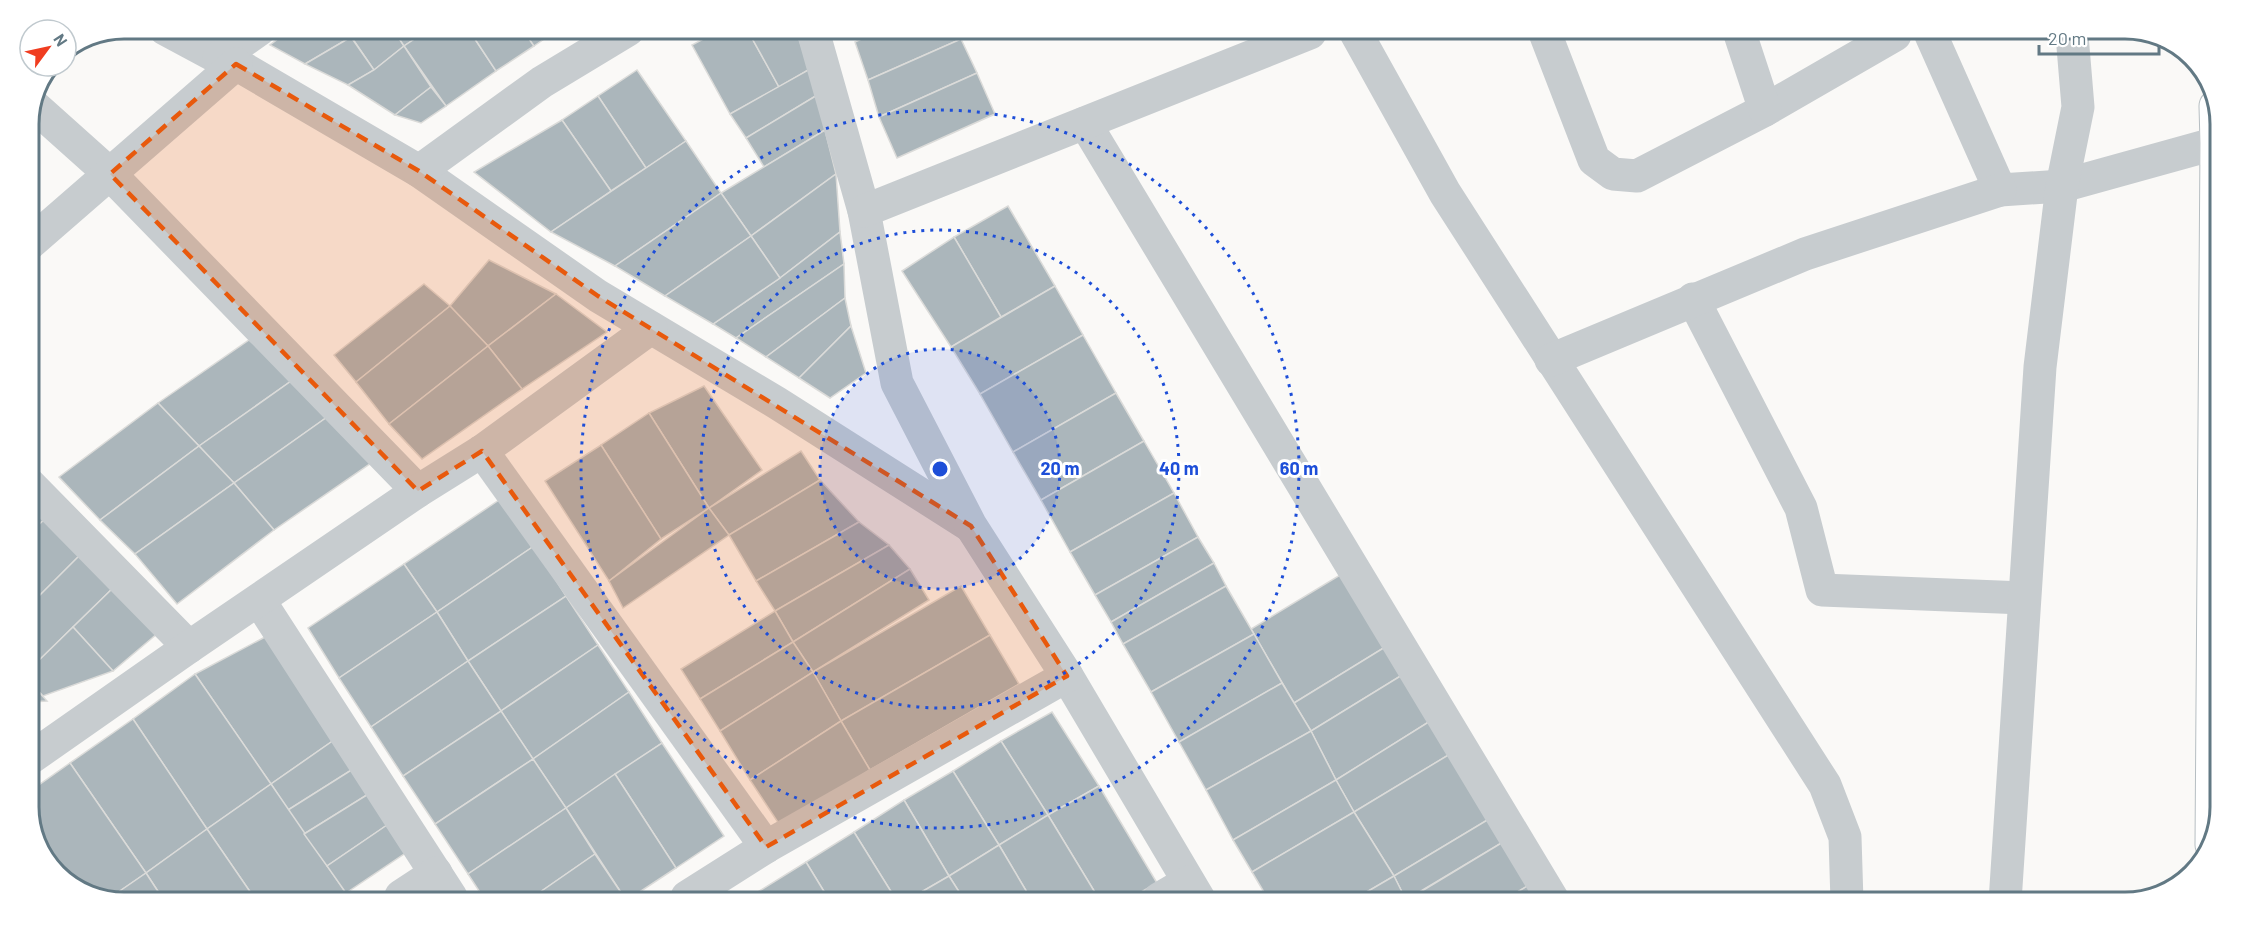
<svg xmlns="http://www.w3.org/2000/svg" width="2249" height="931" font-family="Barlow,sans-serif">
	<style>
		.building { fill: #abb6bb; stroke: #dbdbd9; stroke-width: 1.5 }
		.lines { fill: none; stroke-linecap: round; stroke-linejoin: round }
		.secondary-casing { stroke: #b6bec2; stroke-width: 35 }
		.street { stroke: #c7cccf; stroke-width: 33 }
		.secondary { stroke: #fff; stroke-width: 33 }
		.marked { fill: #e8590c; fill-opacity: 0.2; stroke: #e8590c; stroke-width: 4.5; stroke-dasharray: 12 8; stroke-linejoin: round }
		.ring { fill: none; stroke: #1d4ed8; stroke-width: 3; stroke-dasharray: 3 6 }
		.rim { fill: none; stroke: #627984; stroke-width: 3 }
		.centre { fill: #1d4ed8; stroke: #fff; stroke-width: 3 }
		.ring-label { font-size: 18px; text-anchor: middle; font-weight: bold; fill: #1d4ed8; stroke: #fff; stroke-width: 6; stroke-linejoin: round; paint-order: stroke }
	</style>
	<rect width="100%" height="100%" fill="#faf9f7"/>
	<g class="building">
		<path d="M 291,29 L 346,29 L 351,37 L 305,64 L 270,45 Z"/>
		<path d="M 346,29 L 393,29 L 404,46 L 374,70 Z"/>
		<path d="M 393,29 L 428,30 L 404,46 Z"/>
		<path d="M 428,30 L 469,30 L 496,71 L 446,106 L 404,46 Z"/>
		<path d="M 469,30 L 523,30 L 534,46 L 496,71 Z"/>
		<path d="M 523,30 L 557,30 L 534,46 Z"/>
		<path d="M 718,31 L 748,31 L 779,87 L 730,114 L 692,45 Z"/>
		<path d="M 748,31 L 796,31 L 810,69 L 779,87 Z"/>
		<path d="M 878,31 L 958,31 L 961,39 L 868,80 L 855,42 Z"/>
		<path d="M 351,37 L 374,70 L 348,85 L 305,64 Z"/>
		<path d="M 961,39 L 977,73 L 879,117 L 868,80 Z"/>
		<path d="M 404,46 L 431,87 L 395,115 L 348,85 L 374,70 Z"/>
		<path d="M 810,69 L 819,94 L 746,138 L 730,114 Z"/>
		<path d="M 637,70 L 686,141 L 646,168 L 598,96 Z"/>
		<path d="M 977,73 L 995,114 L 897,158 L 879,117 Z"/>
		<path d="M 431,87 L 446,106 L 421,123 L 395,115 Z"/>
		<path d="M 819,94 L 825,130 L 764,167 L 746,138 Z"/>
		<path d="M 598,96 L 646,168 L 611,191 L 562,120 Z"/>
		<path d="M 562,120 L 611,191 L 551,232 L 474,172 Z"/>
		<path d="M 825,130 L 836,174 L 751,236 L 721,193 Z"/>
		<path d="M 686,141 L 721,193 L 615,266 L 551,232 Z"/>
		<path d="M 836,174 L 840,232 L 780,278 L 751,236 Z"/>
		<path d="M 721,193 L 751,236 L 665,296 L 615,266 Z"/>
		<path d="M 1008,206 L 1055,286 L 1001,317 L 954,237 Z"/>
		<path d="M 840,232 L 844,264 L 736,338 L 713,324 L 780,278 Z"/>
		<path d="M 751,236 L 780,278 L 713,324 L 665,296 Z"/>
		<path d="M 954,237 L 1001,317 L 951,347 L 902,271 Z"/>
		<path d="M 489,260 L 556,294 L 488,346 L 450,306 Z"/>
		<path d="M 844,264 L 845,298 L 766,357 L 736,338 Z"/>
		<path d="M 424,284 L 450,306 L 356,382 L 334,355 Z"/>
		<path d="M 1055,286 L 1083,335 L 980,394 L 951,347 Z"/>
		<path d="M 556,294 L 607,332 L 522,389 L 488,346 Z"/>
		<path d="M 845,298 L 851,326 L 799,378 L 766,357 Z"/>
		<path d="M 450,306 L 488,346 L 389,424 L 356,382 Z"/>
		<path d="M 851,326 L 866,373 L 830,398 L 799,378 Z"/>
		<path d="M 1083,335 L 1116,393 L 1013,452 L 980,394 Z"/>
		<path d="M 249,340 L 294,379 L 199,446 L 158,403 Z"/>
		<path d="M 488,346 L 522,389 L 422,459 L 389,424 Z"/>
		<path d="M 294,379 L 330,415 L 234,483 L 199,446 Z"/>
		<path d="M 704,386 L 762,470 L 709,508 L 649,413 Z"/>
		<path d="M 1116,393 L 1144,441 L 1041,500 L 1013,452 Z"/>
		<path d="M 158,403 L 199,446 L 100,520 L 59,477 Z"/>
		<path d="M 649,413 L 709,508 L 661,539 L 601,445 Z"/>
		<path d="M 330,415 L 371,463 L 274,530 L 234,483 Z"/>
		<path d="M 1144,441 L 1174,493 L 1070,552 L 1041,500 Z"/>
		<path d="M 601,445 L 661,539 L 609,581 L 545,481 Z"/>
		<path d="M 199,446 L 234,483 L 135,554 L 100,520 Z"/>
		<path d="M 801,451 L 820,480 L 729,535 L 709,508 Z"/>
		<path d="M 820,480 L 859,522 L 756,581 L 729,535 Z"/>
		<path d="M 234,483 L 274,530 L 177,604 L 135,554 Z"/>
		<path d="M 1174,493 L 1198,537 L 1095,595 L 1070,552 Z"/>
		<path d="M 29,495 L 48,516 L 29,534 Z"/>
		<path d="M 502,498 L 534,546 L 437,612 L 404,564 Z"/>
		<path d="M 709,508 L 729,535 L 623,608 L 609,581 Z"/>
		<path d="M 48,516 L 81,554 L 29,606 L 29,534 Z"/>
		<path d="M 859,522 L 889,545 L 775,611 L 756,581 Z"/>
		<path d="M 1198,537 L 1214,563 L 1111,622 L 1095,595 Z"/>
		<path d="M 889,545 L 910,569 L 793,642 L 775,611 Z"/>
		<path d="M 534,546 L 566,596 L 468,661 L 437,612 Z"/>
		<path d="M 81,554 L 113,588 L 29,670 L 29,606 Z"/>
		<path d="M 1214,563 L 1226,586 L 1123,644 L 1111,622 Z"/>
		<path d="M 404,564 L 437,612 L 339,678 L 308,628 Z"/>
		<path d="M 910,569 L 929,600 L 813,672 L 793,642 Z"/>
		<path d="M 1350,569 L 1390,644 L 1294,703 L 1251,629 Z"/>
		<path d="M 961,586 L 990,635 L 841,721 L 813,672 Z"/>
		<path d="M 1226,586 L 1254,634 L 1151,692 L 1123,644 Z"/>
		<path d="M 113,588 L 158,633 L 113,671 L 73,627 Z"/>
		<path d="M 566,596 L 598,645 L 501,711 L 468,661 Z"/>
		<path d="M 775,611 L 793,642 L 700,699 L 681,669 Z"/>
		<path d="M 437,612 L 468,661 L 371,727 L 339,678 Z"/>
		<path d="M 73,627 L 113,671 L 43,696 L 29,681 L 29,670 Z"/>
		<path d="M 1254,634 L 1282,683 L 1179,742 L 1151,692 Z"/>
		<path d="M 990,635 L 1019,684 L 870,770 L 841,721 Z"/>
		<path d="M 265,637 L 334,740 L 271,784 L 195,674 Z"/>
		<path d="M 793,642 L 813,672 L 720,731 L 700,699 Z"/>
		<path d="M 1390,644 L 1407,672 L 1311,731 L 1294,703 Z"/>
		<path d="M 598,645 L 629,692 L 533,759 L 501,711 Z"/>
		<path d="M 468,661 L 501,711 L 403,776 L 371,727 Z"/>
		<path d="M 813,672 L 841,721 L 750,780 L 720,731 Z"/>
		<path d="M 1407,672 L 1435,718 L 1336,780 L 1311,731 Z"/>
		<path d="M 195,674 L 271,784 L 207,829 L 133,719 Z"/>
		<path d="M 29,681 L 47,701 L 29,702 Z"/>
		<path d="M 1282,683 L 1311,731 L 1206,790 L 1179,742 Z"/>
		<path d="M 629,692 L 662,743 L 566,808 L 533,759 Z"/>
		<path d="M 501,711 L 533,759 L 435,824 L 403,776 Z"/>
		<path d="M 1052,712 L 1099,786 L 1048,815 L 1001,741 Z"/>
		<path d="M 1435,718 L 1455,751 L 1354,812 L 1336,780 Z"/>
		<path d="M 133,719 L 207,829 L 146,873 L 70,763 Z"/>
		<path d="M 841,721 L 870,770 L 781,827 L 750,780 Z"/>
		<path d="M 1311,731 L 1336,780 L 1233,840 L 1206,790 Z"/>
		<path d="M 334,740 L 353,769 L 288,810 L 271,784 Z"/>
		<path d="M 1001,741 L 1048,815 L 999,845 L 953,771 Z"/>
		<path d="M 662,743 L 724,836 L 676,868 L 615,774 Z"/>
		<path d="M 1455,751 L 1494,816 L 1394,876 L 1354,812 Z"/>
		<path d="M 533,759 L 566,808 L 468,874 L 435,824 Z"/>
		<path d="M 70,763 L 146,873 L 114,895 L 88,895 L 49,865 L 29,813 L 29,792 Z"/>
		<path d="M 353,769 L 370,793 L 304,834 L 288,810 Z"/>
		<path d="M 953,771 L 999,845 L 949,876 L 904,800 Z"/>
		<path d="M 615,774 L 676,868 L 632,897 L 624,897 L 566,808 Z"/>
		<path d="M 1336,780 L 1354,812 L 1252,872 L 1233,840 Z"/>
		<path d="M 271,784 L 346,893 L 342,896 L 253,896 L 207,829 Z"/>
		<path d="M 1099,786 L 1157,883 L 1129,899 L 1099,899 L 1048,815 Z"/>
		<path d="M 370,793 L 390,823 L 327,866 L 304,834 Z"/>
		<path d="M 904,800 L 949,876 L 911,898 L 895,898 L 854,832 Z"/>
		<path d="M 566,808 L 595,854 L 533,897 L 483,897 L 468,874 Z"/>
		<path d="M 1354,812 L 1394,876 L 1353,900 L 1268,899 L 1252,872 Z"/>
		<path d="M 1048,815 L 1099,899 L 1031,899 L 999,845 Z"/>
		<path d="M 1494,816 L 1508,839 L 1406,900 L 1394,876 Z"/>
		<path d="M 390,823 L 407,852 L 346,893 L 327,866 Z"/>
		<path d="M 207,829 L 253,896 L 161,896 L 146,873 Z"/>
		<path d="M 854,832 L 895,898 L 828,898 L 806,862 Z"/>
		<path d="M 1508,839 L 1534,882 L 1504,900 L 1407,900 Z"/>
		<path d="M 999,845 L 1031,899 L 963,898 L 949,876 Z"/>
		<path d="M 595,854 L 624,897 L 533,897 Z"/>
		<path d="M 806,862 L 828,898 L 759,898 L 756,893 Z"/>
		<path d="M 146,873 L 161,896 L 114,895 Z"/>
		<path d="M 949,876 L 963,898 L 911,898 Z"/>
		<path d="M 1394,876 L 1406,900 L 1353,900 Z"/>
		<path d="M 1534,882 L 1544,900 L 1504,900 Z"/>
	</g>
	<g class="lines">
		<g class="secondary-casing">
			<path id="secondary" d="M 2212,845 L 2217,143 L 2216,106"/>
		</g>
		<g class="street">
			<path d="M 165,29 L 219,58 L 236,64 L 419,171 L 598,296 L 777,403 L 969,525"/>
			<path d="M 813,31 L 864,211 L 897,383 L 971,526 L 1067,676 L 1199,899"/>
			<path d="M 1356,33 L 1445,193 L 1825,785 L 1845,837 L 1847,902"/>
			<path d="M 1545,33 L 1594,160 L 1613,174 L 1637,176 L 1765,110 L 1895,35"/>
			<path d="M 1740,34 L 1765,110"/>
			<path d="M 1931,35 L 2000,190 L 2062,186 L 2217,143"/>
			<path d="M 219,58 L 260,29"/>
			<path d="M 34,106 L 110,174 L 418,491"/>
			<path d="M 1085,123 L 1553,900"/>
			<path d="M 419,171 L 542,82 L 628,30"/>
			<path d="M 864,211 L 1310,33"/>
			<path d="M 29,244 L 236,64"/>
			<path d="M 1693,299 L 1801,508 L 1822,590 L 2024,598"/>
			<path d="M 1551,360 L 1805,254 L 2000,190"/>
			<path d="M 482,451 L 766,847"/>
			<path d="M 29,484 L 189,647"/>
			<path d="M 259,600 L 451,897"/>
			<path d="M 29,759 L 189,647 L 418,491 L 482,451 L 651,328"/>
			<path d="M 401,896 L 436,873"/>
			<path d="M 687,897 L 766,847 L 1067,676"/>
			<path d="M 1159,899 L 1188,882"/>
			<path d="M 2005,902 L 2040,367 L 2062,186 L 2078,107 L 2072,35"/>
		</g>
		<use href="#secondary" class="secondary"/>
	</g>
	<path class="marked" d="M 236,64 L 419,171 L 598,296 L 971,526 L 1067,676 L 766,847 L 482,451 L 418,491 L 110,174 Z"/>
	<circle cx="940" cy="469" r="120" fill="#1d4ed8" fill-opacity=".12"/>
	<g class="ring">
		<circle cx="940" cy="469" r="120"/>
		<circle cx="940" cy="469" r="239"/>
		<circle cx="940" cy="469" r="359"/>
	</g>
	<path d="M0 0H2249V931H0ZM124 39H2125A85 85 0 0 1 2210 124V807A85 85 0 0 1 2125 892H124A85 85 0 0 1 39 807V124A85 85 0 0 1 124 39Z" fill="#fff" fill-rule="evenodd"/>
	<path class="rim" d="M124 39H2125A85 85 0 0 1 2210 124V807A85 85 0 0 1 2125 892H124A85 85 0 0 1 39 807V124A85 85 0 0 1 124 39Z"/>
	<circle cx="940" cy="469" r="9" class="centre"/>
	<g class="ring-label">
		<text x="1060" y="475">20 m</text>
		<text x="1179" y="475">40 m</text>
		<text x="1299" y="475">60 m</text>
	</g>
	<g transform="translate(48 48) rotate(57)"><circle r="28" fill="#ffffff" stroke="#c0c9ce" stroke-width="1.5"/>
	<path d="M0-4.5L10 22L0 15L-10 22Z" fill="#f03d20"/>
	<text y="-9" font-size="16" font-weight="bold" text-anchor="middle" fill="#627984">N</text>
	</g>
	<path d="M2039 45v9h120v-9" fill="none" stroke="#627984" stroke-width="3"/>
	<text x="2048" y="45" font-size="18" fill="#627984" stroke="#ffffff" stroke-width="4.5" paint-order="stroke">20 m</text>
</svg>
